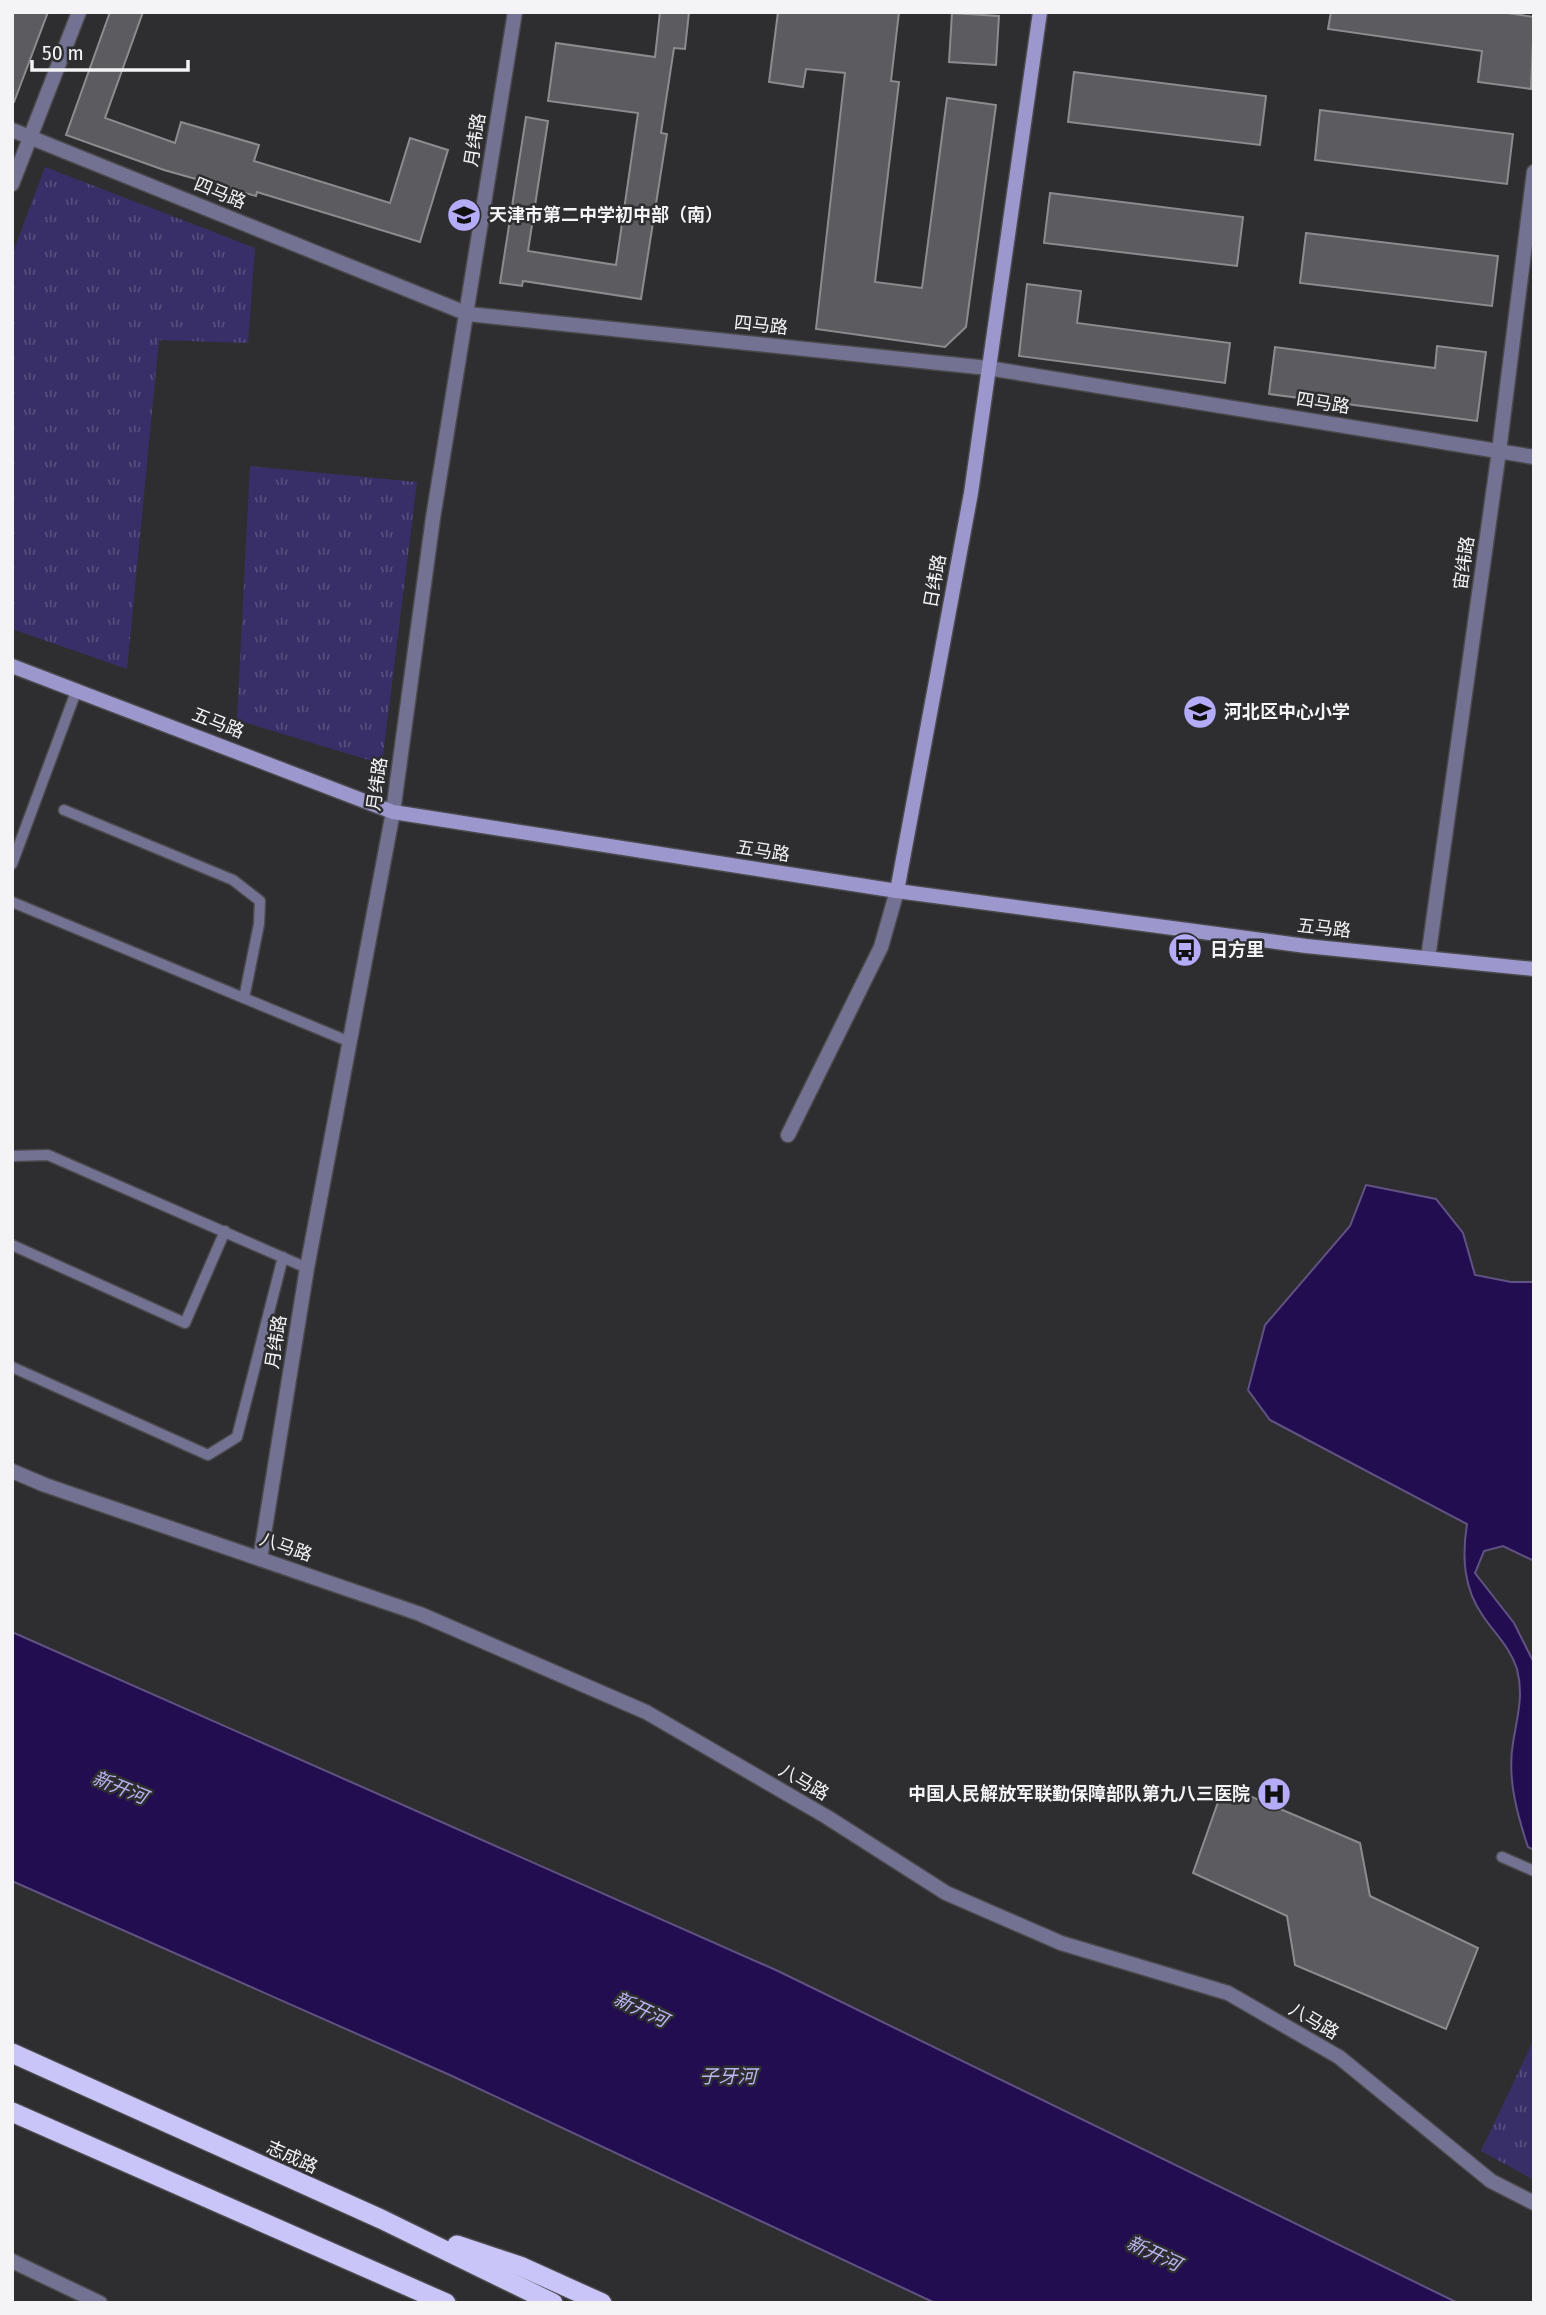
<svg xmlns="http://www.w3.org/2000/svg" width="1546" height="2315" font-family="'Fira Sans Condensed','Noto Sans SC',sans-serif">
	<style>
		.grass { fill: url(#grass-tufts) }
		.water { fill: #210d50; stroke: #605282; stroke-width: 2 }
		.building { fill: #5c5b5f; stroke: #8c8c90; stroke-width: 2 }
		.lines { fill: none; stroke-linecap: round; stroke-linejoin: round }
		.service-casing { stroke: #4a4a4d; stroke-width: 13 }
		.minor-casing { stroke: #4a4a4d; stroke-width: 17 }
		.tertiary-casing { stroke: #4a4a4d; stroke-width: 17 }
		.secondary-casing { stroke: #4a4a4d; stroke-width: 17 }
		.trunk-casing { stroke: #4a4a4d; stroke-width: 22 }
		.service { stroke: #747293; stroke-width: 10 }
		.minor { stroke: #747293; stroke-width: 14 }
		.tertiary { stroke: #747293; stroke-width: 14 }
		.secondary { stroke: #9c97cc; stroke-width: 14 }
		.trunk { stroke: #cac5f8; stroke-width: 19 }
		.labels { text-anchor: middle; stroke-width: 5; stroke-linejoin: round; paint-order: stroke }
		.street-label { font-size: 18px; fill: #f4f4f6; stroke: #2e2e31 }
		.poi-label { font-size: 18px; font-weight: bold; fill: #f4f4f6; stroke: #2e2e31; text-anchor: start }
		.water-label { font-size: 19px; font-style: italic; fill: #bbb6f3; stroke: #2e2e31 }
	</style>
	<defs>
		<pattern id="grass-tufts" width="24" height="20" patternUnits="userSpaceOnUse" patternTransform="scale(1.75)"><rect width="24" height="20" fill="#392f68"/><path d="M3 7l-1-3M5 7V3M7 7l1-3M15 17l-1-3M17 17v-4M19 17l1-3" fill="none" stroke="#564e7e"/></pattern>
	</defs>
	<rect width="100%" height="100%" fill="#2e2e31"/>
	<g class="grass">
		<path d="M 45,167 L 255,248 L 248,343 L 159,340 L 127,669 L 12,629 L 12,255 Z"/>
		<path d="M 250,466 L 417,482 L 382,764 L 237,720 Z"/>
		<path d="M 1534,2039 L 1534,2180 L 1481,2151 Z"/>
	</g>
	<g class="water">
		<path d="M 1366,1185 L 1436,1199 L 1463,1233 L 1475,1275 L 1511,1282 L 1534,1282 L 1534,1561 L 1503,1546 L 1484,1551 L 1475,1573 L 1514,1623 L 1534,1663 L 1534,1850 L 1528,1847 C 1517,1814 1507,1778 1513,1743 C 1517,1717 1524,1696 1517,1669 C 1510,1647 1495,1634 1483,1616 C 1463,1588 1462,1556 1467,1524 L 1270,1420 L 1248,1390 L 1265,1325 L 1350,1226 Z"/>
		<path d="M 12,1632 L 778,1971 L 1458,2303 L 935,2303 L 452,2076 L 12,1881 Z"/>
	</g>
	<g class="building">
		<path d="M 12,12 L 48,12 L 14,102 L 12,102 Z"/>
		<path d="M 110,12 L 143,12 L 105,118 L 175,143 L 181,122 L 259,145 L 254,161 L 390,203 L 410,138 L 448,150 L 420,242 L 257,192 L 256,196 L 164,170 L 66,135 Z"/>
		<path d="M 660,12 L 689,12 L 685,49 L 674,48 L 661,133 L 667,134 L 641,299 L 523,281 L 522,286 L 500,283 L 526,117 L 548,121 L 528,251 L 616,265 L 638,113 L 548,101 L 556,43 L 655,57 Z"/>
		<path d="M 778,12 L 899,12 L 891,81 L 899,82 L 875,282 L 922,288 L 947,98 L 996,105 L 966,327 L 945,347 L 816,329 L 845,73 L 806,69 L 803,87 L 769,82 Z"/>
		<path d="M 1331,12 L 1501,12 L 1534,17 L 1531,89 L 1478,82 L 1482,51 L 1328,29 Z"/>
		<path d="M 952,13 L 999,16 L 996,65 L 949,62 Z"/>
		<path d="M 1074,72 L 1266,96 L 1260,145 L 1068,122 Z"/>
		<path d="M 1320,110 L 1513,134 L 1507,184 L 1315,160 Z"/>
		<path d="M 1050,193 L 1243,217 L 1237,266 L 1044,243 Z"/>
		<path d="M 1306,233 L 1498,256 L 1492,306 L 1300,283 Z"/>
		<path d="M 1027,284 L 1081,291 L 1077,323 L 1230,343 L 1225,383 L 1019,356 Z"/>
		<path d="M 1437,346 L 1486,352 L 1477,421 L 1269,394 L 1275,347 L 1435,368 Z"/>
		<path d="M 1224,1785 L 1360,1843 L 1370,1896 L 1478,1948 L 1446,2029 L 1295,1965 L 1287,1916 L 1193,1873 Z"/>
	</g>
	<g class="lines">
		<g class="service-casing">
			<g id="service">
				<path d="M 64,810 L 233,880 L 260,901 L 259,924 L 244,998"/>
				<path d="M 12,864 L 77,689"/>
				<path d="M 12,902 L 350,1042"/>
				<path d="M 12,1156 L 48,1155 L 307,1268"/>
				<path d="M 12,1245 L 185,1323 L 225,1231"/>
				<path d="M 12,1367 L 208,1455 L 237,1437 L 283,1257"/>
				<path d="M 1502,1857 L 1534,1871"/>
			</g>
		</g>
		<g class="minor-casing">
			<g id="minor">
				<path d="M 12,184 L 79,12"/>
				<path d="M 788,1135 L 881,947 L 897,891"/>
			</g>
		</g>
		<g class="tertiary-casing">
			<g id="tertiary">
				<path d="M 12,130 L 468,314 L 988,368 L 1534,457"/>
				<path d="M 1428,958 L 1499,451 L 1534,172"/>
				<path d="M 12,1471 L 45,1485 L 420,1614 L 646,1712 L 827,1817 L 946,1893 L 1061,1943 L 1228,1993 L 1339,2057 L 1491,2181 L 1534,2203"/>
				<path d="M 260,1559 L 307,1268 L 393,812 L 433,518 L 515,12"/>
				<path d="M 12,2261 L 100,2303"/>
			</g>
		</g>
		<g class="secondary-casing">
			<g id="secondary">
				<path d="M 12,666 L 393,812 L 897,891 L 1306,946 L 1534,969"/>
				<path d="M 897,891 L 971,493 L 1040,12"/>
			</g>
		</g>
		<g class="trunk-casing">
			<g id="trunk">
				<path d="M 12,2053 L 381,2219 L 553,2303"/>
				<path d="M 12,2112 L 446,2303"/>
				<path d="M 457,2245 L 520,2266 L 602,2303"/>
			</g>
		</g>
		<use href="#service" class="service"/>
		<use href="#minor" class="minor"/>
		<use href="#tertiary" class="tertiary"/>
		<use href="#secondary" class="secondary"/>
		<use href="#trunk" class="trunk"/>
	</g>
	<defs>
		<g id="school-disc" transform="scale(1.75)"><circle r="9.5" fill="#b4acf9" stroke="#2e2e31"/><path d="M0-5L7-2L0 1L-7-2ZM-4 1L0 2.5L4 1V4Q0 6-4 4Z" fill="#111"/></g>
		<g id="bus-disc" transform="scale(1.75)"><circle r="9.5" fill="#b4acf9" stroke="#2e2e31"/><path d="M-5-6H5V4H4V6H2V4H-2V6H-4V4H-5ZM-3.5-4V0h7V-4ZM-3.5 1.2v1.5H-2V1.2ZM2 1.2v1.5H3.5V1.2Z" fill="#111"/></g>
		<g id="hospital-disc" transform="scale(1.75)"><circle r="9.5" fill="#b4acf9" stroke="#2e2e31"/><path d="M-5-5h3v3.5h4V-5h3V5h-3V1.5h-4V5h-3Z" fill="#111"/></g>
	</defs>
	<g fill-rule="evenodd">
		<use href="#school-disc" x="464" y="215"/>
		<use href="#school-disc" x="1200" y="712"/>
		<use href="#bus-disc" x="1185" y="950"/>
		<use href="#hospital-disc" x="1274" y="1794"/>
	</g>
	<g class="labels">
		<g class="street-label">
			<text transform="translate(475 140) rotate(-81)" y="6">月纬路</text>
			<text transform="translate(220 193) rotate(22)" y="6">四马路</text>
			<text transform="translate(761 325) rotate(6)" y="6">四马路</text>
			<text transform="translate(1323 403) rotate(9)" y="6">四马路</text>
			<text transform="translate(1464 563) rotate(-82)" y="6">宙纬路</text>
			<text transform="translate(935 581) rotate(-80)" y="6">日纬路</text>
			<text transform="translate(218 723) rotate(21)" y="6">五马路</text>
			<text transform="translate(377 784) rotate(-82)" y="6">月纬路</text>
			<text transform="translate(763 851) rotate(9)" y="6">五马路</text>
			<text transform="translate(1324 928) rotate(6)" y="6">五马路</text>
			<text transform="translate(276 1342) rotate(-81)" y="6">月纬路</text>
			<text transform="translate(286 1547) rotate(19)" y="6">八马路</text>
			<text transform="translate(804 1782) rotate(30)" y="6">八马路</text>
			<text transform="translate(1314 2021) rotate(30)" y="6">八马路</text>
			<text transform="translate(292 2157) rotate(24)" y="6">志成路</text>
		</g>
		<g class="poi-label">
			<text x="489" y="221">天津市第二中学初中部（南）</text>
			<text x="1224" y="718">河北区中心小学</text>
			<text x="1210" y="956">日方里</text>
			<text x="1250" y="1800" text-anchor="end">中国人民解放军联勤保障部队第九八三医院</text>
		</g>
		<g class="water-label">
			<text transform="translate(120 1787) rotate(22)" y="7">新开河</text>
			<text transform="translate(641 2009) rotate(25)" y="7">新开河</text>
			<text x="728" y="2083">子牙河</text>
			<text transform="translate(1154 2253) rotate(25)" y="7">新开河</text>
		</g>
	</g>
	<rect width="1546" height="2315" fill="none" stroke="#f4f4f6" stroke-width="28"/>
	<path d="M32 60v10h156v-10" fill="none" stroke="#f4f4f6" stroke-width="3.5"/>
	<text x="42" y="60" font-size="21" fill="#f4f4f6" stroke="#2e2e31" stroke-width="5" paint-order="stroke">50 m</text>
</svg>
